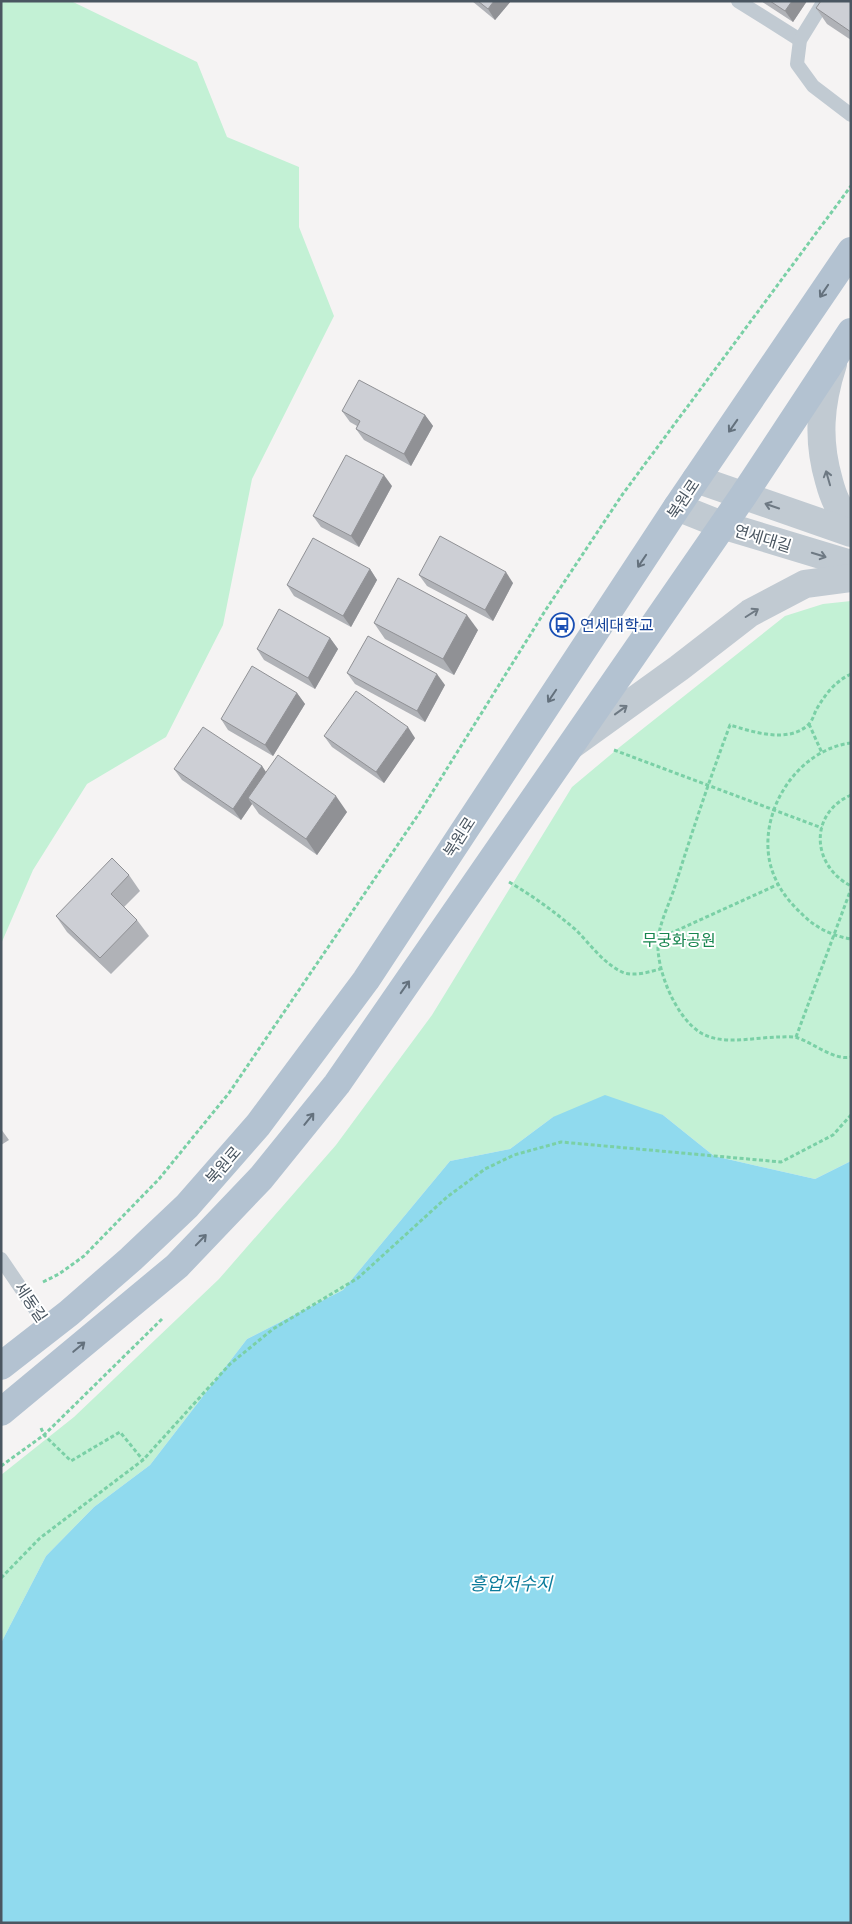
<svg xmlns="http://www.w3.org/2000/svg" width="852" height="1924" font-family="Karla,'Noto Sans KR',sans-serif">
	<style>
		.green { fill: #c3f1d5 }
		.water { fill: #90daee }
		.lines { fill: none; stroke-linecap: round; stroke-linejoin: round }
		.path { stroke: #7ad0a6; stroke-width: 3; stroke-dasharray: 4 2.5; stroke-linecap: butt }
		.service { stroke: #c1cad2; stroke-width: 14 }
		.minor { stroke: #c1cad2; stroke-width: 28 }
		.primary { stroke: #b3c2d1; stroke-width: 28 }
		.path-bridge { stroke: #7ad0a6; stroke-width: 3; stroke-dasharray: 4 2.5; stroke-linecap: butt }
		.wall { fill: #b0b2b7 }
		.shaded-wall { fill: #909195 }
		.building { fill: #cdcfd5; stroke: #909195 }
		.oneway { stroke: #64717d }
		.oneway2 { stroke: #6e7983 }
		.labels { text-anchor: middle; stroke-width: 4; stroke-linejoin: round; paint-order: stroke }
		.street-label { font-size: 16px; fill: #4a5661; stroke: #fff }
		.transit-label { font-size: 16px; fill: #164399; stroke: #fff; text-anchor: start }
		.park-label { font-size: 16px; fill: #17864f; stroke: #fff }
		.water-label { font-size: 18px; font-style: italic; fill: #0c7c9b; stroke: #fff }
	</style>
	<rect width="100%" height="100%" fill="#f5f3f3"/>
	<g class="green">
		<path d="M 1,1 L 71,1 L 197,62 L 227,137 L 299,167 L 299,227 L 334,316 L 252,479 L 223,625 L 166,737 L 87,784 L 33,870 L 1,944 Z"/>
		<path d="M 851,601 L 851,1161 L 815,1179 L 714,1156 L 663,1115 L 553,1117 L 510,1149 L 450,1161 L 343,1290 L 247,1339 L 150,1465 L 94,1507 L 46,1556 L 1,1643 L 1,1475 L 74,1417 L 219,1279 L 336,1145 L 432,1015 L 572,787 L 621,746 L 785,616 L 823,604 Z"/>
	</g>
	<path class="water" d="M 605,1095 L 663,1115 L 714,1156 L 815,1179 L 851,1161 L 851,1923 L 1,1923 L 1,1643 L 46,1556 L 94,1507 L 150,1465 L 247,1339 L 343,1290 L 450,1161 L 510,1149 L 553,1117 Z"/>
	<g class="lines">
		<g class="path">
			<path d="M 851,674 C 834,682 825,695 816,710 C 814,715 812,721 809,724 C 789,744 753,732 730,725 C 710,778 692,832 675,886 C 670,903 659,923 658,941 C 656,970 676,1018 701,1033 C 723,1046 755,1037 780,1037 C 786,1037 793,1036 798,1038 C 813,1043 835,1061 851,1057"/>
			<path d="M 809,724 L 822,753"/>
			<path d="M 851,743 C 794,750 753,819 773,873 C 779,889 789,902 801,913 C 814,927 832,936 851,939"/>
			<path d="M 614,750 L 822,828"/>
			<path d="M 851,795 C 808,814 812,866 851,886"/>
			<path d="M 509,882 C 533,896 555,912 576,930 C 590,944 603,963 622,972 C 633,977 649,972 660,969"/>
			<path d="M 658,939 L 779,884"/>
			<path d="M 796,1037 L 851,889"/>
			<path d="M 43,1282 L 59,1274 L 84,1256 L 159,1179 L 229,1093 L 420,812 L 545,611 L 622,495 L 851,186"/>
			<path d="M 1,1466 L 44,1435 L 163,1318"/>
			<path d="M 1,1578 L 40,1538 L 143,1460 L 230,1364 L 273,1329 L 358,1278 L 447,1197 L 485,1169 L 514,1155 L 561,1142 L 781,1162 L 833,1135 L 851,1115"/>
		</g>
		<g class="service">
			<path d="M 738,1 L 800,40"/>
			<path d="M 824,1 L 800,40 L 797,64 L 813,86 L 851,115"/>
			<path d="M 1,1259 L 48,1328"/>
		</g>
		<g class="minor">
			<path d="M 833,364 C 820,404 817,440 829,481 C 833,496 838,510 851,520"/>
			<path d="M 696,479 L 851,533"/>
			<path d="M 677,507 L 722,525 L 851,564"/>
			<path d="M 572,745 L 679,668 L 750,613 L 805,584 L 851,578"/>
		</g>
		<g class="primary">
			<path d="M 1,1366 L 69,1313 L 131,1259 L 187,1206 L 258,1125 L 366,980 L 677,507 L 851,251"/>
			<path d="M 1,1412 L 177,1266 L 261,1178 L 337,1084 L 743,496 L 851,332"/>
		</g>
		<path class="path-bridge" d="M 41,1428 L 44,1435 L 71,1461 L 120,1432 L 143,1460"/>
	</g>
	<g class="wall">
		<path d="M 472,1 L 511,1 L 495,20 Z"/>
		<path d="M 761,1 L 807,1 L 793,22 Z"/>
		<path d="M 851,1 L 851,40 L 827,24 L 816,8 Z"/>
		<path d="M 342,411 L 425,415 L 433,426 L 411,466 L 364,440 L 356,429 L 357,426 L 350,422 Z"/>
		<path d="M 392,486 L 359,547 L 321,527 L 313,516 Z"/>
		<path d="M 370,569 L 377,580 L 351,627 L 294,596 L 287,585 Z"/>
		<path d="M 419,575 L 513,583 L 493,621 L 427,586 Z"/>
		<path d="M 374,623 L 478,630 L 454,675 L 385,639 Z"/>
		<path d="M 330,638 L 338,649 L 315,689 L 264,660 L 257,649 Z"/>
		<path d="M 347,673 L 445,685 L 425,722 L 355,684 Z"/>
		<path d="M 297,693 L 305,704 L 273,756 L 228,730 L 221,719 Z"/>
		<path d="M 324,736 L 415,738 L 384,783 L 332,747 Z"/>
		<path d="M 262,766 L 266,772 L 347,812 L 317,855 L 259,814 L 252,804 L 241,820 L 182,780 L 174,769 Z"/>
		<path d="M 129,875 L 140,891 L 124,907 L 137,920 L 149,936 L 111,974 L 67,932 L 56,916 Z"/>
		<path d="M 1,1129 L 9,1140 L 1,1145 Z"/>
	</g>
	<g class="shaded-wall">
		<path d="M 494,1 L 511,1 L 495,20 L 488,9 Z"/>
		<path d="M 792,1 L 807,1 L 793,22 L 785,11 Z"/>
		<path d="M 425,415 L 433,426 L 411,466 L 404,454 Z"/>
		<path d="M 384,475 L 392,486 L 359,547 L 351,536 Z"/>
		<path d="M 370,569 L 377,580 L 351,627 L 343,616 Z"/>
		<path d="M 506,572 L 513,583 L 493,621 L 485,610 Z"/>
		<path d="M 467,615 L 478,630 L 454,675 L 443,659 Z"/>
		<path d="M 330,638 L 338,649 L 315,689 L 308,678 Z"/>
		<path d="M 437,674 L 445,685 L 425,722 L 417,711 Z"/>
		<path d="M 297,693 L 305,704 L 273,756 L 265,745 Z"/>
		<path d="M 408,727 L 415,738 L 384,783 L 376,772 Z"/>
		<path d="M 262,766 L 269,777 L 248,798 L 252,804 L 241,820 L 233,809 Z"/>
		<path d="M 336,796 L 347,812 L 317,855 L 306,839 Z"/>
	</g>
	<g class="building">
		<path d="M 478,1 L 494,1 L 488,9 Z"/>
		<path d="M 770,1 L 792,1 L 785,11 Z"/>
		<path d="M 821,1 L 851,1 L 851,32 L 816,8 Z"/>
		<path d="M 359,380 L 425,415 L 404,454 L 356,429 L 360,421 L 342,411 Z"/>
		<path d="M 346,455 L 384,475 L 351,536 L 313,516 Z"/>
		<path d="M 440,536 L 506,572 L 485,610 L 419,575 Z"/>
		<path d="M 313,538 L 370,569 L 343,616 L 287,585 Z"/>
		<path d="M 398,578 L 467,615 L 443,659 L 374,623 Z"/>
		<path d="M 279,609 L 330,638 L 308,678 L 257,649 Z"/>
		<path d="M 368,636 L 437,674 L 417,711 L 347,673 Z"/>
		<path d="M 252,666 L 297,693 L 265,745 L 221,719 Z"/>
		<path d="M 356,691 L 408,727 L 376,772 L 324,736 Z"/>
		<path d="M 203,727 L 262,766 L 233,809 L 174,769 Z"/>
		<path d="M 278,755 L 336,796 L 306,839 L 248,798 Z"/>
		<path d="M 112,858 L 129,875 L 111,894 L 137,920 L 100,958 L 56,916 Z"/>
	</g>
	<defs><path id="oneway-shaft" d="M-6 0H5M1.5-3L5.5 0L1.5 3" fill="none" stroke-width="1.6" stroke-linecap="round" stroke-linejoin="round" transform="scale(1.25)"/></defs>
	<g class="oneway">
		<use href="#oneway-shaft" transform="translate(824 291) rotate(124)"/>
		<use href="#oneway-shaft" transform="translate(733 426) rotate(125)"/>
		<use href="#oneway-shaft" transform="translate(642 561) rotate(124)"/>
		<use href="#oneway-shaft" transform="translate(552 696) rotate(124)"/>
		<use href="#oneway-shaft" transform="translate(405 987) rotate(-55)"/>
		<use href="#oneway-shaft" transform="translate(309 1119) rotate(-51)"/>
		<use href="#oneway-shaft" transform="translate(201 1240) rotate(-46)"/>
		<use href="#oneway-shaft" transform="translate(79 1347) rotate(-40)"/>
	</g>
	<g class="oneway2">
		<use href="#oneway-shaft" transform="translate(828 478) rotate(-106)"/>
		<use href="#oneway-shaft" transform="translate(772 506) rotate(-161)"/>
		<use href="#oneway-shaft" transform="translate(819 555) rotate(17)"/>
		<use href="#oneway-shaft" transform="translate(752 613) rotate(-32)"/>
		<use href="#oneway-shaft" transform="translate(621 710) rotate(-36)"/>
	</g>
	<defs>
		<g id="bus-ring" transform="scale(1.25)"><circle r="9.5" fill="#fff" stroke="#1a4fb4" stroke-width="1.5"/><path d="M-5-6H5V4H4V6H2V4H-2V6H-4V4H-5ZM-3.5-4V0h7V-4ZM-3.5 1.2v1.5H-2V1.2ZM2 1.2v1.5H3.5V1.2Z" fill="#1a4fb4"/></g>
	</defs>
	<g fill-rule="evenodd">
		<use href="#bus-ring" x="562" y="625"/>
	</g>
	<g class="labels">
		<g class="street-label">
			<text transform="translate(683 499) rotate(-56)" y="6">북원로</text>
			<text transform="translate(763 538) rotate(17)" y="6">연세대길</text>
			<text transform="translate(459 837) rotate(-57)" y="6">북원로</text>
			<text transform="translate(223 1165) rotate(-49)" y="6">북원로</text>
			<text transform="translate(31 1302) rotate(56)" y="6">세동길</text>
		</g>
		<g class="transit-label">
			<text x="580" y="631">연세대학교</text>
		</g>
		<g class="park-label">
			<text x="679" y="946">무궁화공원</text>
		</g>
		<g class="water-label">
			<text x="511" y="1590">흥업저수지</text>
		</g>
	</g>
	<rect width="852" height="1924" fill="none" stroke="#4a5661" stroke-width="5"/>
</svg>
